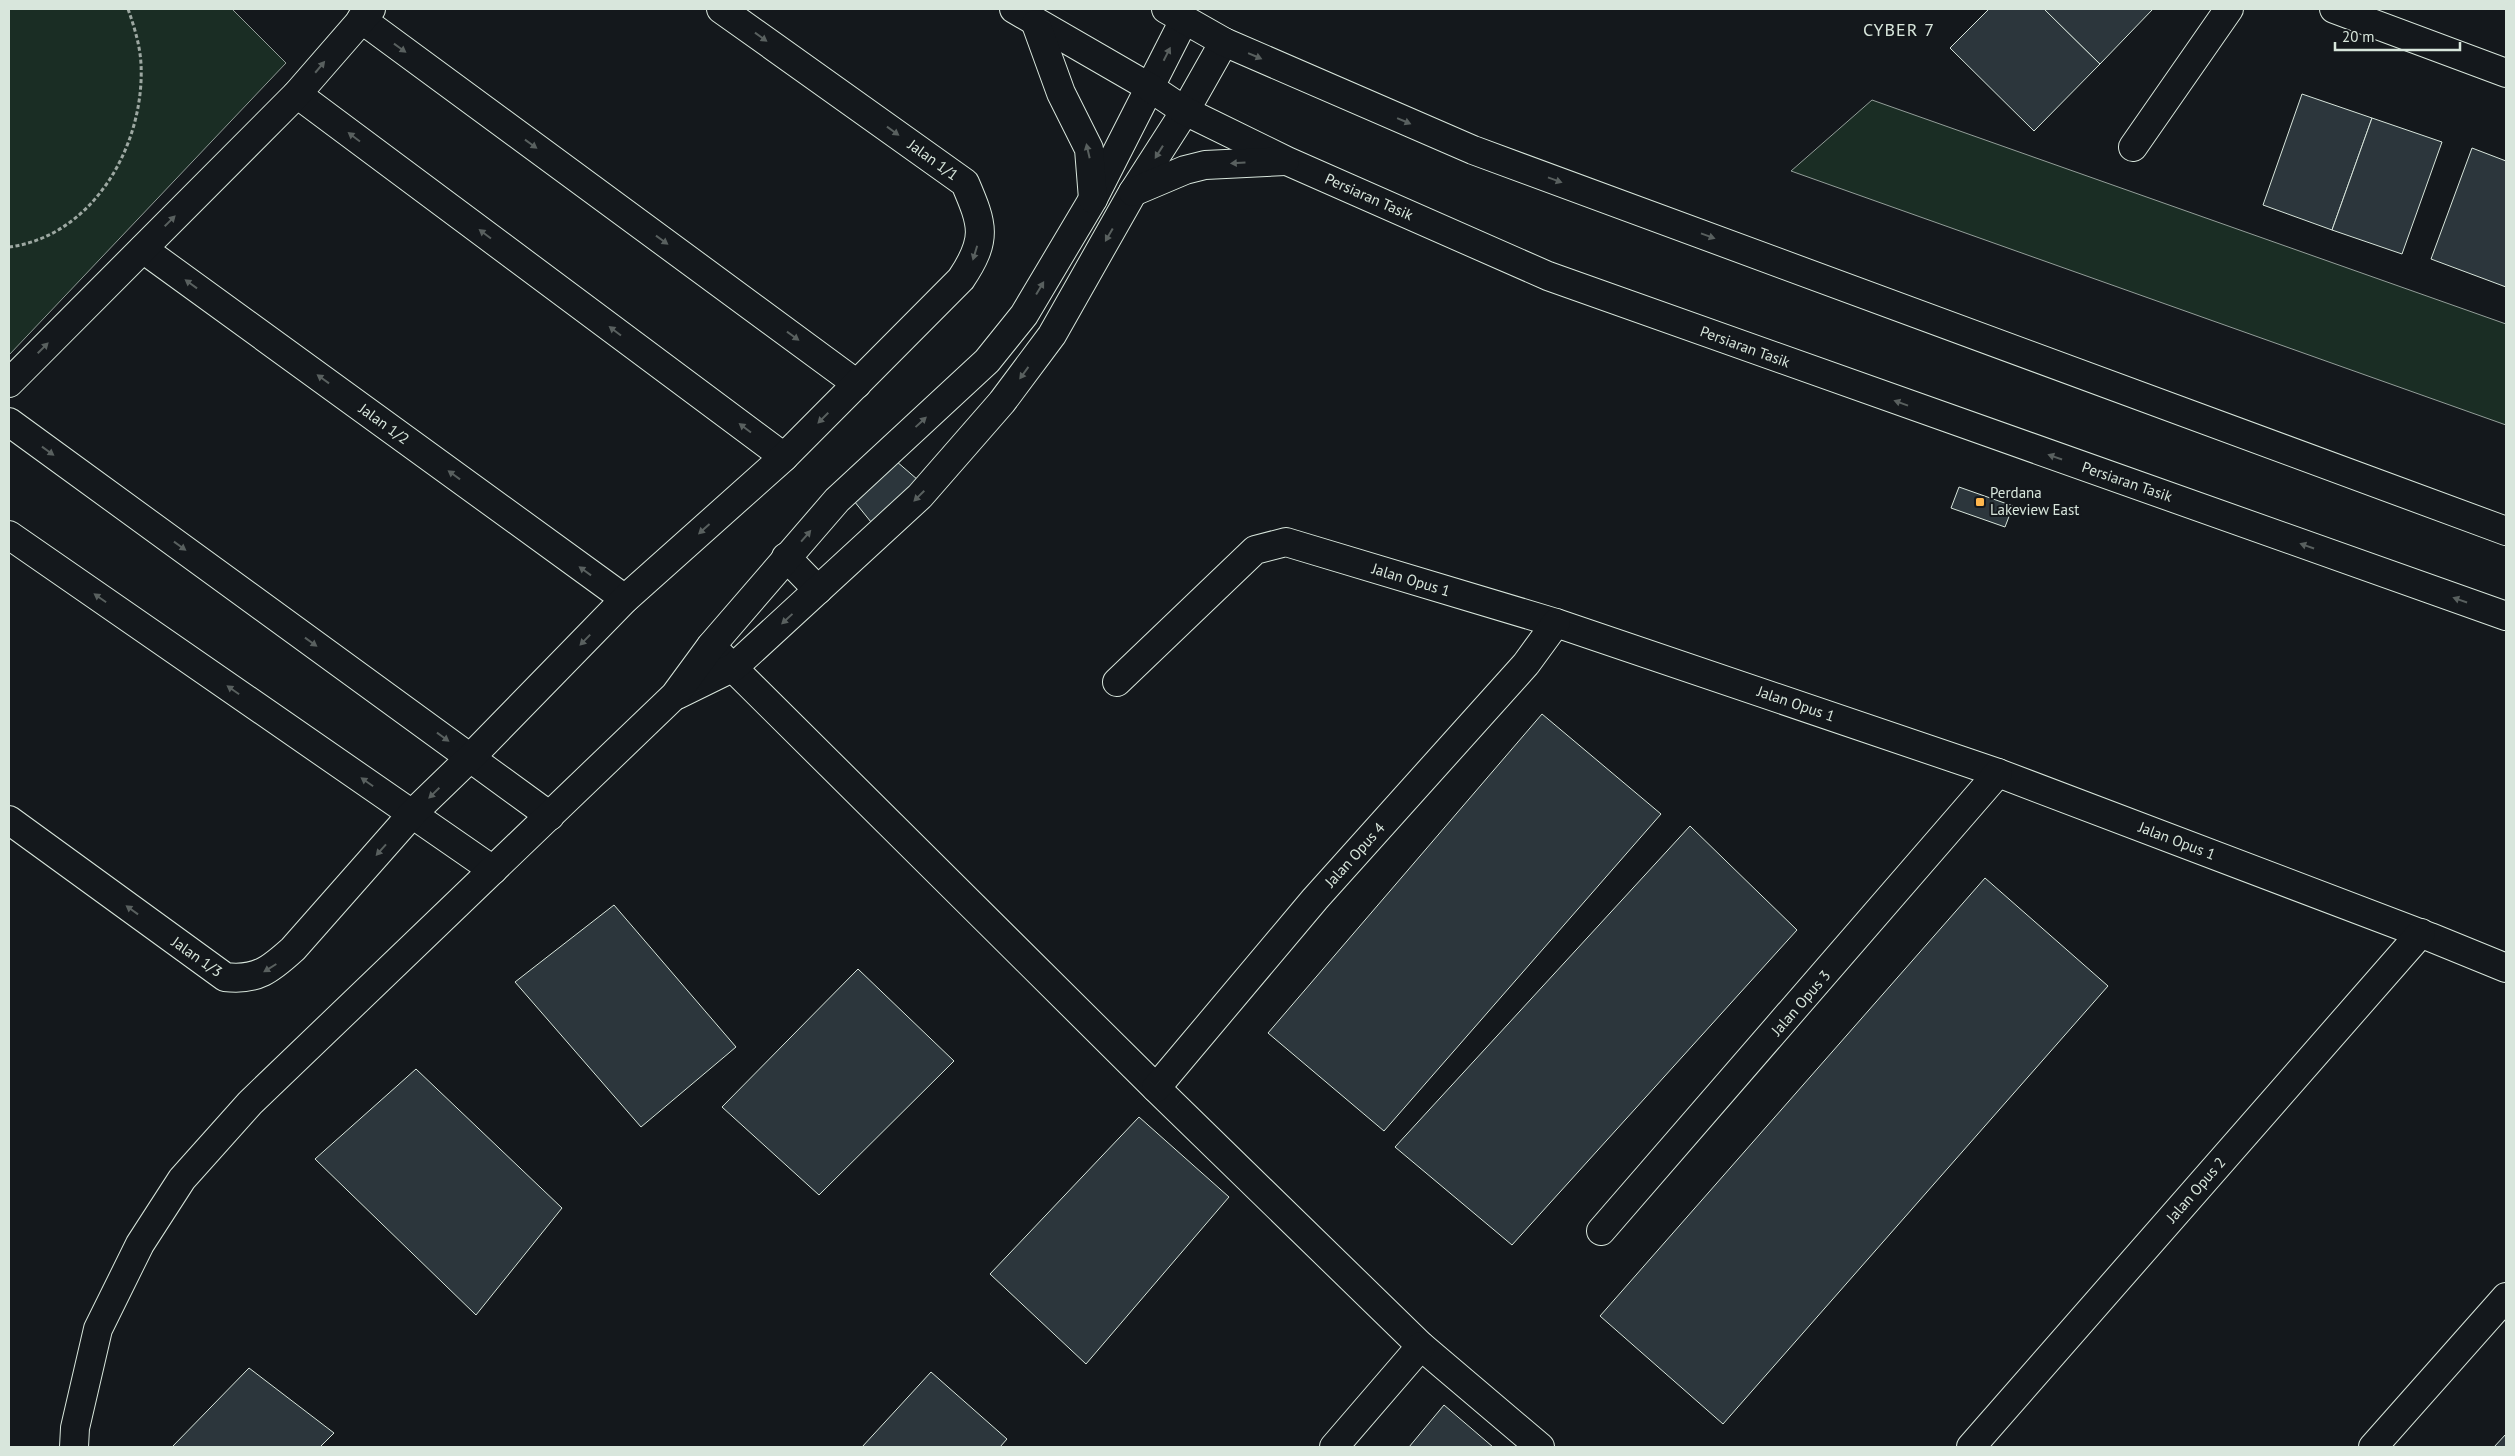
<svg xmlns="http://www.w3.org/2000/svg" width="2515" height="1456" font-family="'PT Sans',sans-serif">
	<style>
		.green { fill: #1a2d24; stroke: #939e99 }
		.building { fill: #2c363c; stroke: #d8e6dc }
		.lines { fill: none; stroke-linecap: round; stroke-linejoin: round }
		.minor-casing { stroke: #d8e6dc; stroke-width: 30 }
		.major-casing { stroke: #d8e6dc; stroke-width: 30 }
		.path { stroke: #9da8a2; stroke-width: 3; stroke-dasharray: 4 2.5; stroke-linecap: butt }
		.minor { stroke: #14181c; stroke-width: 28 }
		.major { stroke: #14181c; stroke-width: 28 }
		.oneway { fill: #59605f }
		.poi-dot { fill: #ffb74d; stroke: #14181c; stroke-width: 2 }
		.labels { text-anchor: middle; stroke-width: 4; stroke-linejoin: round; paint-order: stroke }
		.street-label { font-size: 15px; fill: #d8e6dc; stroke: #14181c }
		.poi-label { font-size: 15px; fill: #d8e6dc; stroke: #14181c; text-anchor: start }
		.quarter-label { font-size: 18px; letter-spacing: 1px; fill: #d8e6dc; stroke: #14181c }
	</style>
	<rect width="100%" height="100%" fill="#14181c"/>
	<g class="green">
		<path d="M 9,9 L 232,9 L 286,63 L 9,355 Z"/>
		<path d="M 1872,100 L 2506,324 L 2506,425 L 1791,171 Z"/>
	</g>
	<g class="building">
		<path d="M 1989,9 L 2044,9 L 2100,64 L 2034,131 L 1950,48 Z"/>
		<path d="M 2044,9 L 2153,9 L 2100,64 Z"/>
		<path d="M 2302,94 L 2372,118 L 2332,230 L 2263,205 Z"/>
		<path d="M 2372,118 L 2442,142 L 2402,254 L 2332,230 Z"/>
		<path d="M 2472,148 L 2506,161 L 2506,287 L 2431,259 Z"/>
		<path d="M 896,461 L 918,480 L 871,522 L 854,501 Z"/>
		<path d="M 1959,487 L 2013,506 L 2005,527 L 1951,508 Z"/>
		<path d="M 1542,714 L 1661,814 L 1384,1131 L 1268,1033 Z"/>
		<path d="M 1690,826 L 1797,930 L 1512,1245 L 1395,1147 Z"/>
		<path d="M 1985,878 L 2108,986 L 1723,1424 L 1600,1316 Z"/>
		<path d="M 614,905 L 736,1047 L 641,1127 L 515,982 Z"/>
		<path d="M 858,969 L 954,1061 L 819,1195 L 722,1107 Z"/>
		<path d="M 416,1069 L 562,1208 L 476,1315 L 315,1159 Z"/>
		<path d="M 1139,1117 L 1229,1197 L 1086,1364 L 990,1274 Z"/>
		<path d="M 249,1368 L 334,1433 L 320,1447 L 172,1447 Z"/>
		<path d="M 931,1372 L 1007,1439 L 1000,1447 L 862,1447 Z"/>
		<path d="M 1444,1405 L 1493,1447 L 1409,1447 Z"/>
		<path d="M 2506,1434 L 2506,1447 L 2494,1447 Z"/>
	</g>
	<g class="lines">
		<g class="minor-casing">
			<g id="minor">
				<path d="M 2334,9 L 2506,73"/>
				<path d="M 361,19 L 857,384"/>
				<path d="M 297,94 L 784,457"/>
				<path d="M 2133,147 L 2229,9"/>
				<path d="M 143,249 L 625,599"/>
				<path d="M 9,383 L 297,94 L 371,9"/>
				<path d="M 9,422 L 550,816"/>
				<path d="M 9,535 L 493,870"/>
				<path d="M 786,557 L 818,590"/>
				<path d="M 711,646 L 1156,1088 L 1421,1346 L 1540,1447"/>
				<path d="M 1117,682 L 1255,550 L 1286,542 L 1556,623 L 1998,773 L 2430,937 L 2506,968"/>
				<path d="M 677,695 L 734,667 L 920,496 L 1002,402 L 1052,335 L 1133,192 L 1185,111 L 1224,42"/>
				<path d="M 9,820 L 225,977 C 257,981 271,969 293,949 L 413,813 L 471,757 L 625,599 L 784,457 L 961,279 C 988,239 983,225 965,183 L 721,9"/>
				<path d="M 1156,1088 L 1315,899 L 1526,664 L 1556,623"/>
				<path d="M 1601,1231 L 1998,773"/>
				<path d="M 74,1447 L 75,1428 L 98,1329 L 140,1244 L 182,1179 L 250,1103 L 675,695 L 711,646 L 837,500 L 987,361 L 1024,315 L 1093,199 L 1184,20"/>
				<path d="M 1334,1447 L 1421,1346"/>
				<path d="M 1971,1447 L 2421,933"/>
				<path d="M 2373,1447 L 2506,1297"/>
			</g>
		</g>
		<g class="major-casing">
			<g id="major">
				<path d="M 1014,9 L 1149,87 L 1185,111 L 1287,161 L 1548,276 L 2506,616"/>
				<path d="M 1166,9 L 1224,42 L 1473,150 L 2506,531"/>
				<path d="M 1036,24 L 1061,93 L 1089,149 L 1093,199"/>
				<path d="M 1133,192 L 1185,170 L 1205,165 L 1285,161"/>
			</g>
		</g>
		<path class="path" d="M 9,247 C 94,236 145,144 141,64 C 140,45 134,26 128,9"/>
		<use href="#minor" class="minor"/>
		<use href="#major" class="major"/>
	</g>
	<defs><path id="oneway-solid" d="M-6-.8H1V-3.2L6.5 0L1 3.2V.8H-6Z" transform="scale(1.25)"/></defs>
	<g class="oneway">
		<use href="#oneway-solid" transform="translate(761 37) rotate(36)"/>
		<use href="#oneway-solid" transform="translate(400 48) rotate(36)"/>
		<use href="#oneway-solid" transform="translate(1167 54) rotate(-63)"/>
		<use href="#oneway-solid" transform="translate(1255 56) rotate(23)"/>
		<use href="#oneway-solid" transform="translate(320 67) rotate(-50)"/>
		<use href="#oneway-solid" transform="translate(1404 121) rotate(23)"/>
		<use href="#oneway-solid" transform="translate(893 131) rotate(36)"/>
		<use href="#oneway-solid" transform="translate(354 137) rotate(-143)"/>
		<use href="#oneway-solid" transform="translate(531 144) rotate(36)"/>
		<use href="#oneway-solid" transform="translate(1088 151) rotate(-103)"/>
		<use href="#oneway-solid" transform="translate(1159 152) rotate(122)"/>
		<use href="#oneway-solid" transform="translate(1238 163) rotate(177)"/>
		<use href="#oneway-solid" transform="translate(1555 180) rotate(20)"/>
		<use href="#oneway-solid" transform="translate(170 221) rotate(-45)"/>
		<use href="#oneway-solid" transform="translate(485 234) rotate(-143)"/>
		<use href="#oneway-solid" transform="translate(1109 235) rotate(120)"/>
		<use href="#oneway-solid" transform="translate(1708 236) rotate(20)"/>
		<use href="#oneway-solid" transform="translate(662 240) rotate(36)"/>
		<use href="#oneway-solid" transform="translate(975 253) rotate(107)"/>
		<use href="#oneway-solid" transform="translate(191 284) rotate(-144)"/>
		<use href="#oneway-solid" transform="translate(1040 288) rotate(-59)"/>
		<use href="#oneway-solid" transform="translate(615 331) rotate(-143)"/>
		<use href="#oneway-solid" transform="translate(793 336) rotate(36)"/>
		<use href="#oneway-solid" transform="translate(43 348) rotate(-45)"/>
		<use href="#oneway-solid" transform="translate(1024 373) rotate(126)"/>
		<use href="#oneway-solid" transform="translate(323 379) rotate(-144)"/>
		<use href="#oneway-solid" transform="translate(1901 403) rotate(-160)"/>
		<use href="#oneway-solid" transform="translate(823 418) rotate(135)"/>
		<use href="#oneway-solid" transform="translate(921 422) rotate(-43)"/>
		<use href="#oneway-solid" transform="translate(745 428) rotate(-143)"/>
		<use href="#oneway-solid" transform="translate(48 451) rotate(36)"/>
		<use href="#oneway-solid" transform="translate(2055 457) rotate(-161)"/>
		<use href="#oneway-solid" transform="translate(454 475) rotate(-144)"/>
		<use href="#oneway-solid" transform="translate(919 496) rotate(135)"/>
		<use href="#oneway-solid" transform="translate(704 529) rotate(138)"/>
		<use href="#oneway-solid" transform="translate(806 536) rotate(-49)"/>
		<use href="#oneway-solid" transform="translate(180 546) rotate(36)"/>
		<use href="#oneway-solid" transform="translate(2307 546) rotate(-161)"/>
		<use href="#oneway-solid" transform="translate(585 571) rotate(-144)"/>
		<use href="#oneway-solid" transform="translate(100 598) rotate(-145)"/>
		<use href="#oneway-solid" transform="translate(2460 600) rotate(-161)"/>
		<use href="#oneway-solid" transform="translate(787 619) rotate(137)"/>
		<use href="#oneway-solid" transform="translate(585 640) rotate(134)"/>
		<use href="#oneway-solid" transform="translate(311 642) rotate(36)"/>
		<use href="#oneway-solid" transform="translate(233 690) rotate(-145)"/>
		<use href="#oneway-solid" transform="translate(443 737) rotate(36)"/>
		<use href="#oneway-solid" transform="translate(367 782) rotate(-145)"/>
		<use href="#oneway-solid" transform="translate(434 793) rotate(136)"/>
		<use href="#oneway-solid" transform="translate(381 850) rotate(132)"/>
		<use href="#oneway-solid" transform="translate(132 910) rotate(-144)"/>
		<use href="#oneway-solid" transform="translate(270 968) rotate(148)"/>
	</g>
	<rect class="poi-dot" x="1975" y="497" width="10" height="10" rx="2.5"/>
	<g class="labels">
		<g class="street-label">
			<text transform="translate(933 160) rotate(36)" y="5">Jalan 1/1</text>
			<text transform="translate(1369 197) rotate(24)" y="5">Persiaran Tasik</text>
			<text transform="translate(1745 347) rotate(20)" y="5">Persiaran Tasik</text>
			<text transform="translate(384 424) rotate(36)" y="5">Jalan 1/2</text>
			<text transform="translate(2127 482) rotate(19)" y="5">Persiaran Tasik</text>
			<text transform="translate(1411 580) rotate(17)" y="5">Jalan Opus 1</text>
			<text transform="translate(1796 704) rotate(19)" y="5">Jalan Opus 1</text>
			<text transform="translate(2177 841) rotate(21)" y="5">Jalan Opus 1</text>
			<text transform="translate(1355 855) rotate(-48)" y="5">Jalan Opus 4</text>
			<text transform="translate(197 957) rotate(35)" y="5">Jalan 1/3</text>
			<text transform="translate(1801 1003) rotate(-49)" y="5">Jalan Opus 3</text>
			<text transform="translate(2196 1190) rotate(-49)" y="5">Jalan Opus 2</text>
		</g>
		<g class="poi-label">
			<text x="1990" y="498">Perdana<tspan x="1990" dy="17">Lakeview East</tspan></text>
		</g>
		<g class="quarter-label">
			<text x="1899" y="36">CYBER 7</text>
		</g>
	</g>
	<rect width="2515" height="1456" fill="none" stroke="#d8e6dc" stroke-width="20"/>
	<path d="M2335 42v8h125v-8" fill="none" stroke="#d8e6dc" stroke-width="2.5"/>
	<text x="2342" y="42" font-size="15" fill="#d8e6dc" stroke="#14181c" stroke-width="4" paint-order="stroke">20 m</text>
</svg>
